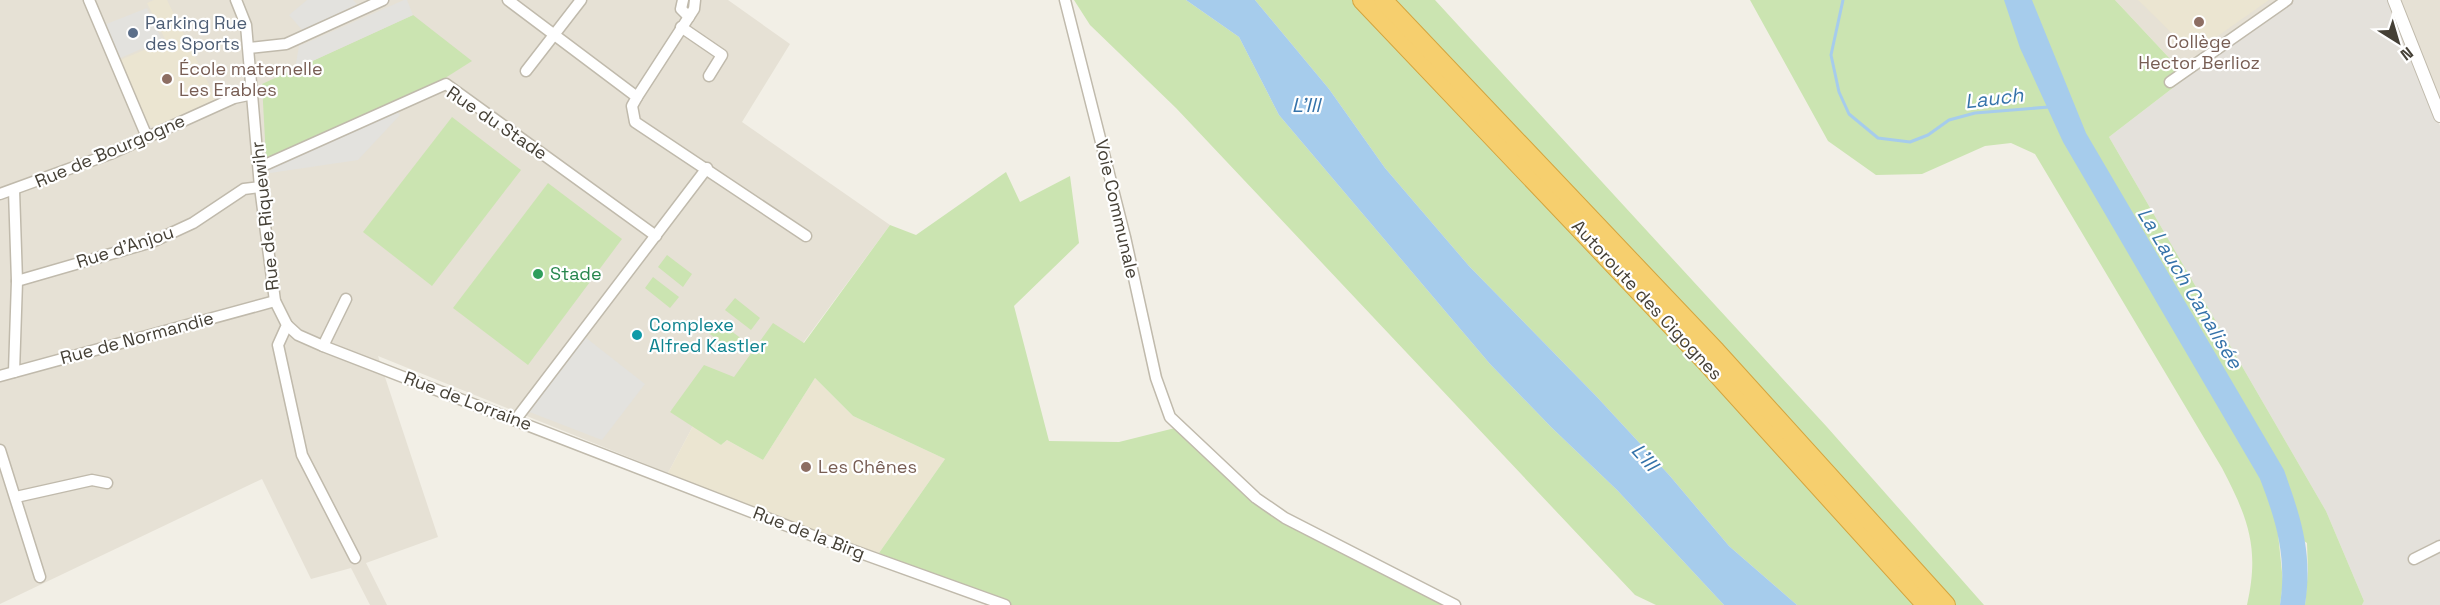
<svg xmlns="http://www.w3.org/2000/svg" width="2440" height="605" font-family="'Space Grotesk',sans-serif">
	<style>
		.residential { fill: #e6e1d5 }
		.industrial { fill: #e4e1db }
		.education { fill: #ebe5d1 }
		.green { fill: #cbe4b1 }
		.parking { fill: #e3e2de }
		.water { fill: #a6ccec }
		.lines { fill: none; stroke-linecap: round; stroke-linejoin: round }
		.stream { stroke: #a6ccec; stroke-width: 3 }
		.minor-casing { stroke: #c0baac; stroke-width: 13 }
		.tertiary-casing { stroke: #c0baac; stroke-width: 14 }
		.motorway-casing { stroke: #d4a43e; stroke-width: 20 }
		.minor { stroke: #fff; stroke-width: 10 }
		.tertiary { stroke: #fff; stroke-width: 12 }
		.motorway { stroke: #f6cf6e; stroke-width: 18 }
		.education-dot { fill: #8d6e63; stroke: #fff; stroke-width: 2 }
		.service-dot { fill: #5c6f8a; stroke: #fff; stroke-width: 2 }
		.leisure-dot { fill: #2e9e5b; stroke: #fff; stroke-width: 2 }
		.culture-dot { fill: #0f9aa8; stroke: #fff; stroke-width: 2 }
		.labels { text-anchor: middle; stroke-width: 4.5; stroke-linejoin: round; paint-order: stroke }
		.service-label { font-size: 18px; fill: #4e5e75; stroke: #fff; text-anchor: start }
		.education-label { font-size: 18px; fill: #785e54; stroke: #fff; text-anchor: start }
		.street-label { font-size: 18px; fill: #454036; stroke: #fff }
		.leisure-label { font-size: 18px; fill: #27864d; stroke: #fff; text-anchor: start }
		.culture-label { font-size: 18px; fill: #0d838f; stroke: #fff; text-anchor: start }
		.water-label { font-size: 20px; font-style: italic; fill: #3573aa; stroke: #fff }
	</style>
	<rect width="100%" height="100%" fill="#f2efe6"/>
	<g class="residential">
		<path d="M 0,0 L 728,0 L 790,44 L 742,122 L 890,225 L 803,343 L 670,411 L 693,426 L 668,473 L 378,356 L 438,537 L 366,563 L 387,605 L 370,605 L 351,568 L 311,579 L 262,479 L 0,604 Z"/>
		<path d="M 2115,0 L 2294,0 L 2187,77 Z"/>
		<path d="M 2391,0 L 2440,0 L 2440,107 Z"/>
	</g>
	<path class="industrial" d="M 2294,0 L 2391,0 L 2440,126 L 2440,605 L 2362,605 L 2364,601 L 2326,511 L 2109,137 L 2187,77 Z"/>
	<g class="education">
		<path d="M 154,0 L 167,0 L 216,99 L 154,127 L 149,125 L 140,109 L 120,60 L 166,41 L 147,3 Z"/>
		<path d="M 2138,0 L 2269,0 L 2205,45 L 2188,49 Z"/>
		<path d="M 815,378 L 853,416 L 945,459 L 879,553 L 789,523 L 668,473 L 693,426 L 721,445 L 727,440 L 763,460 Z"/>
	</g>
	<g class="green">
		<path d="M 1074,0 L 1186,0 L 1239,37 L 1279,115 L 1490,364 L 1551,427 L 1617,490 L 1724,605 L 1656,605 L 1635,595 L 1176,108 L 1090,25 Z"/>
		<path d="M 1255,0 L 1435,0 L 1827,427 L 1984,605 L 1797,605 L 1729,546 L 1670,476 L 1597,397 L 1469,266 L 1385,168 L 1329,89 Z"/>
		<path d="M 1750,0 L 2115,0 L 2187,77 L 2109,137 L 2326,511 L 2364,601 L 2362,605 L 2305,605 L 2308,571 L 2307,543 L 2277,524 L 2283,582 L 2280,605 L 2247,605 C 2260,548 2248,518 2222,468 L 2035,154 L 2011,143 L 1985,146 L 1922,174 L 1876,175 L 1828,141 Z"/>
		<path d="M 413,15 L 472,61 L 442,80 L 266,158 L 262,84 Z"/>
		<path d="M 452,117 L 521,170 L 432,286 L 363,232 Z"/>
		<path d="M 1006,172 L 1020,202 L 1070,176 L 1079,243 L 1014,306 L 1049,441 L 1119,442 L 1175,428 L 1290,519 L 1453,605 L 1008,605 L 879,553 L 945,459 L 853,416 L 815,378 L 763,460 L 727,440 L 721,445 L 670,412 L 704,365 L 734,377 L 773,323 L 804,343 L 890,225 L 916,235 Z"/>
		<path d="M 548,183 L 622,239 L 528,365 L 453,308 Z"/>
		<path d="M 667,255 L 692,274 L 683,287 L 658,267 Z"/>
		<path d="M 653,277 L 679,297 L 670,308 L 645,288 Z"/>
		<path d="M 735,298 L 760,318 L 751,330 L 725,310 Z"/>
		<path d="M 716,320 L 742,339 L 733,351 L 707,332 Z"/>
	</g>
	<g class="parking">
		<path d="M 307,0 L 353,0 L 357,4 L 303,31 L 289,15 Z"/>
		<path d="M 404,0 L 407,0 L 413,15 L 295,69 L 299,46 Z"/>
		<path d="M 147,8 L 162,40 L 118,59 L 104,25 Z"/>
		<path d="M 396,110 L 400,115 L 358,160 L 270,173 L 268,168 Z"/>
		<path d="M 585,337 L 645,384 L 602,440 L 527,411 Z"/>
	</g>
	<g class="water">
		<path d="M 1186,0 L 1255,0 L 1329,89 L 1385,168 L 1469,266 L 1597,397 L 1670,476 L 1729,546 L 1797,605 L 1724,605 L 1617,490 L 1551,427 L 1490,364 L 1279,115 L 1239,37 Z"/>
		<path d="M 2004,0 L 2032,0 L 2086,133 L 2284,470 C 2301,518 2313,553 2305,605 L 2280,605 C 2287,558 2277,523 2260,479 L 2063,142 L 2020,48 Z"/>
	</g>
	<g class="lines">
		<path class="stream" d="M 1843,0 L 1831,55 L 1839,92 L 1849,114 L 1878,138 L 1910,142 L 1928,135 L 1949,120 L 1975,113 L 2049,107"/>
		<g class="minor-casing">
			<g id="minor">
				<path d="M 89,0 L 147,137"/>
				<path d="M 236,0 L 246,25 L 260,187 L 275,301 L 287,325 L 278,345 L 302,455 L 355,558"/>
				<path d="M 508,0 L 637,97 L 632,106 L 635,122 L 806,236"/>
				<path d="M 683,0 L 681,9 L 689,17"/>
				<path d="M 1065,0 L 1125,237 L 1156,378 L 1170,417 L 1256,498 L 1285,518 L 1455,605"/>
				<path d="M 681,27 L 722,55 L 709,76"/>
				<path d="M 249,48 L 286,44 L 383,0"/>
				<path d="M 526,71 L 581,0"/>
				<path d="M 2170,82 L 2287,0"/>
				<path d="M 637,97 L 694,9 L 695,0"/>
				<path d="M 259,164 L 267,164 L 446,84 L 656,236"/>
				<path d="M 14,190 L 17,281 L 14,372"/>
				<path d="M 0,194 L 110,154 L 234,98 L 253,94"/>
				<path d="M 17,281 L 152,242 L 193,223 L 244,189 L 260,187"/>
				<path d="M 287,325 L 298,335 L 323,346 L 816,537 L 1005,605"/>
				<path d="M 323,346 L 346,299"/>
				<path d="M 0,376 L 275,301"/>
				<path d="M 516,419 L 707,168"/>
				<path d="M 0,450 L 40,577"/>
				<path d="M 16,497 L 92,480 L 107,483"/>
				<path d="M 2414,559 L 2440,546"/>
			</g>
		</g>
		<g class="tertiary-casing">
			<path id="tertiary" d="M 2394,0 L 2440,116"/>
		</g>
		<g class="motorway-casing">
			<g id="motorway">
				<path d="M 1362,0 L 1705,361 L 1926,605"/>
				<path d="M 1383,0 L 1716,351 L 1946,605"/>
			</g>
		</g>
		<use href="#minor" class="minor"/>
		<use href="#tertiary" class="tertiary"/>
		<use href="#motorway" class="motorway"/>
	</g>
	<g class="education-dot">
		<circle cx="2199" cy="22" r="6"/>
		<circle cx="167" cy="79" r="6"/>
		<circle cx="806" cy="467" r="6"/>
	</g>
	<circle class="service-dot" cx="133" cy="33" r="6"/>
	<circle class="leisure-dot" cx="538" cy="274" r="6"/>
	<circle class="culture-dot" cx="637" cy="335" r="6"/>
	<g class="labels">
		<g class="service-label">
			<text x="145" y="29">Parking Rue<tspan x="145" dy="21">des Sports</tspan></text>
		</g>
		<g class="education-label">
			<text x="2199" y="48" text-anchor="middle">Collège<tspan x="2199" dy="21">Hector Berlioz</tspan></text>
			<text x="179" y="75">École maternelle<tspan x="179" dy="21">Les Erables</tspan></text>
			<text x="818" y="473">Les Chênes</text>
		</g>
		<g class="street-label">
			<text transform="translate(497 123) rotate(34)" y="6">Rue du Stade</text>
			<text transform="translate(110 151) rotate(-23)" y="6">Rue de Bourgogne</text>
			<text transform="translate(1117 209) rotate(77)" y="6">Voie Communale</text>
			<text transform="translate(265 216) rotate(-96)" y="6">Rue de Riquewihr</text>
			<text transform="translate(125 247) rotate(-18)" y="6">Rue d'Anjou</text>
			<text transform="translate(1647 300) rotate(47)" y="6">Autoroute des Cigognes</text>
			<text transform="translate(137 338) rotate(-15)" y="6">Rue de Normandie</text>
			<text transform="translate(468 401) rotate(21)" y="6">Rue de Lorraine</text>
			<text transform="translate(809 533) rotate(21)" y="6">Rue de la Birg</text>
		</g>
		<g class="leisure-label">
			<text x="550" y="280">Stade</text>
		</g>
		<g class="culture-label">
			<text x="649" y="331">Complexe<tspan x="649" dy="21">Alfred Kastler</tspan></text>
		</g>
		<g class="water-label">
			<text transform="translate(1994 98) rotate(-7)" y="7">Lauch</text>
			<text x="1306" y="112">L'Ill</text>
			<text transform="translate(2190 288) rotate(59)" y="7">La Lauch Canalisée</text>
			<text transform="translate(1645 457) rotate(48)" y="7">L'Ill</text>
		</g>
	</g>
	<g transform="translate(2398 42) rotate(143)" stroke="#ffffff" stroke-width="4.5" paint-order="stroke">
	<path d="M0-4.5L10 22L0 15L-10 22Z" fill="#454036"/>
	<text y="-9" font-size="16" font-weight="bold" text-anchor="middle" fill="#454036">N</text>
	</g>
</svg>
